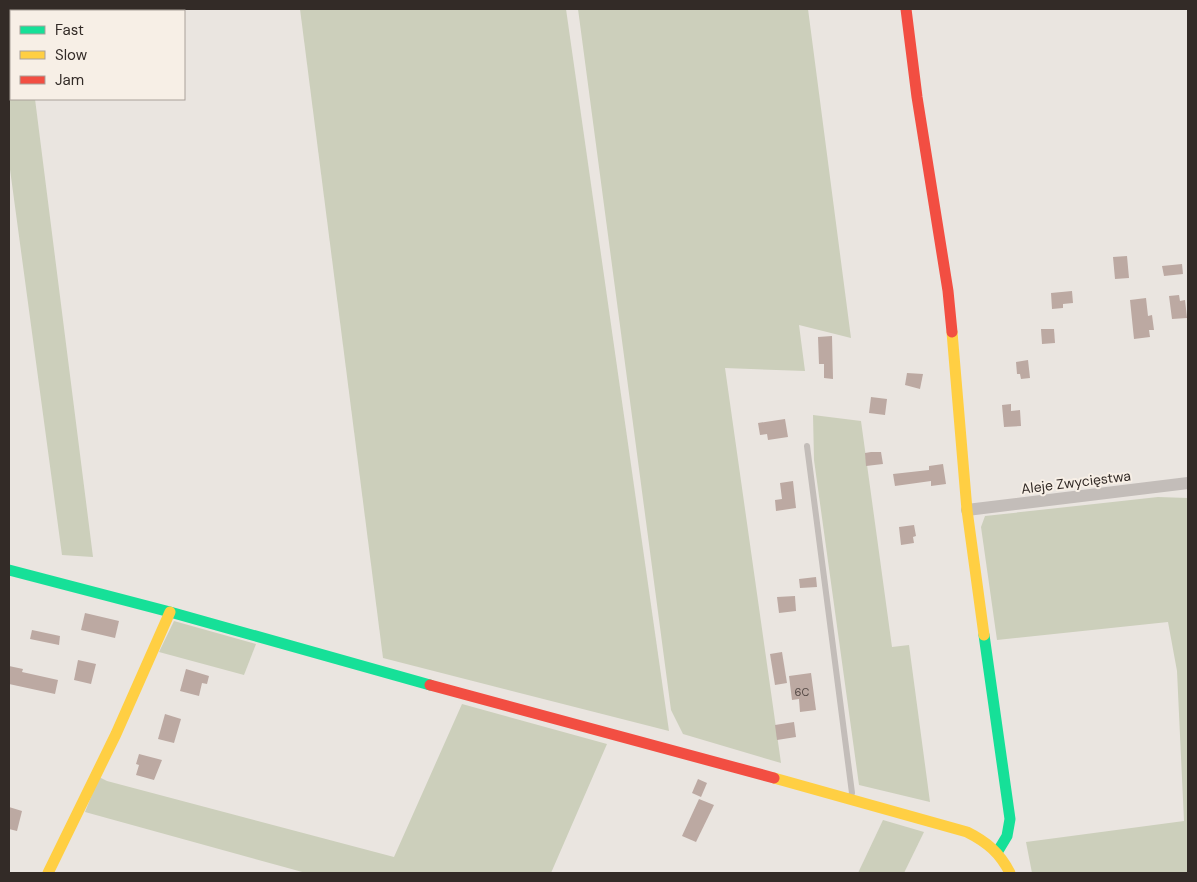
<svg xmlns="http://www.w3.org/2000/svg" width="1197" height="882" font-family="'DM Sans',sans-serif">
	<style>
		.green { fill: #cccfbb }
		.building { fill: #bca9a2 }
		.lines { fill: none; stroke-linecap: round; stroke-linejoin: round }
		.lane { stroke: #c3bdb9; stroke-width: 6 }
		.street { stroke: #c3bdb9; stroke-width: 12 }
		.fast { stroke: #16e098; stroke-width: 11 }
		.slow { stroke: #ffcf43; stroke-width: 11 }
		.jam { stroke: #f24e42; stroke-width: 11 }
		.labels { text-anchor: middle; stroke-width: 4; stroke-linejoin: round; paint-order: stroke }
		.number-label { font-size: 11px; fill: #554a46 }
		.street-label { font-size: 14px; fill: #332b27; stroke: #f7efe6 }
	</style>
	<rect width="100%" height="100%" fill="#eae5e0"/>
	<g class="green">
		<path d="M 300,9 L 566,9 L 669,731 L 383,658 Z"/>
		<path d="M 578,9 L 808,9 L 851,338 L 799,325 L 805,371 L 725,368 L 781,763 L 683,734 L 671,710 Z"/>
		<path d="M 9,21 L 11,21 L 11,99 L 35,99 L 93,557 L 62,555 L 9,162 Z"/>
		<path d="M 813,415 L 861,421 L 892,647 L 909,645 L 930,802 L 859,785 L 814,460 Z"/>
		<path d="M 1158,497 L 1188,498 L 1188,873 L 1032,873 L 1026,842 L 1184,821 L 1177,671 L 1168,622 L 997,640 L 981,527 L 985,516 Z"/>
		<path d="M 174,621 L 256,644 L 244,675 L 159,652 Z"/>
		<path d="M 462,704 L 607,744 L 551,873 L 306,873 L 85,812 L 99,777 L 107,781 L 394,857 Z"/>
		<path d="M 883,820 L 924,832 L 904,873 L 858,873 Z"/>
	</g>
	<g class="building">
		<path d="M 1127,256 L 1129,278 L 1115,279 L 1113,257 Z"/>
		<path d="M 1182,264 L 1183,274 L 1164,276 L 1162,266 Z"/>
		<path d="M 1072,291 L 1073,303 L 1063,304 L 1063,308 L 1052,309 L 1051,293 Z"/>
		<path d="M 1179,295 L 1180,301 L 1185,300 L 1187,318 L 1172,319 L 1169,296 Z"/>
		<path d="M 1146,298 L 1148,316 L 1152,315 L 1154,330 L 1149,330 L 1150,337 L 1134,339 L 1130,300 Z"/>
		<path d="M 1041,329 L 1054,329 L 1055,343 L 1042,344 Z"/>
		<path d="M 832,336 L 833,379 L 824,378 L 824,364 L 819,364 L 818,337 Z"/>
		<path d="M 1028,360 L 1030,378 L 1021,379 L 1020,374 L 1017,374 L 1016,362 Z"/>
		<path d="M 907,373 L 923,374 L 920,389 L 905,385 Z"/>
		<path d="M 871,397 L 887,399 L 885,415 L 869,413 Z"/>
		<path d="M 1011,404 L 1011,411 L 1020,410 L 1021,426 L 1004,427 L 1002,405 Z"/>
		<path d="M 785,419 L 788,437 L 768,440 L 767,434 L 760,435 L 758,423 Z"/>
		<path d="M 871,452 L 881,452 L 883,464 L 866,466 L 865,453 Z"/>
		<path d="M 943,464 L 946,484 L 931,486 L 931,481 L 895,486 L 893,474 L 929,470 L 929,466 Z"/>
		<path d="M 793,481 L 796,508 L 776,511 L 775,500 L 782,499 L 780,483 Z"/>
		<path d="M 914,525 L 916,536 L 913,537 L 914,543 L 901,545 L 899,527 Z"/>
		<path d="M 816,577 L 817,587 L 800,588 L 799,579 Z"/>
		<path d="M 795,596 L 796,611 L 779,613 L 777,597 Z"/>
		<path d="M 85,613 L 119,621 L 115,638 L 81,630 Z"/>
		<path d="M 32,630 L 60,636 L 59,645 L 30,639 Z"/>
		<path d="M 782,652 L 787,683 L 775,685 L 770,654 Z"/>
		<path d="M 78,660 L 96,664 L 91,684 L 74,680 Z"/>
		<path d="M 9,666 L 23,669 L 22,672 L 58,680 L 55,694 L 9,684 Z"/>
		<path d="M 186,669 L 209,676 L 207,684 L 202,683 L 199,696 L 180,691 Z"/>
		<path d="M 811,673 L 816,710 L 800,712 L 799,699 L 792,700 L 789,676 Z"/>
		<path d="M 165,714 L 181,719 L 174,743 L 158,739 Z"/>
		<path d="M 794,722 L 796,737 L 777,740 L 775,725 Z"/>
		<path d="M 139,754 L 162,760 L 154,780 L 136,775 L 139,765 L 136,764 Z"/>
		<path d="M 698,779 L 707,783 L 701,797 L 692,793 Z"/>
		<path d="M 699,799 L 714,805 L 696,842 L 682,836 Z"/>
		<path d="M 9,807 L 22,811 L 17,831 L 9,829 Z"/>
	</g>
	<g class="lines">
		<path class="lane" d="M 807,446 L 852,793 L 850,797"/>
		<path class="street" d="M 967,510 L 1188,483"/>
		<g class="fast">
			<path d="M 9,570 L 170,612 L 430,685"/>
			<path d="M 984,635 L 1010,819 L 1007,836 L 998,851"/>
		</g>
		<g class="slow">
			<path d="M 952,332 L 967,510 L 984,635"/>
			<path d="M 774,778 L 967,832 C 987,842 1000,853 1010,873"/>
			<path d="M 48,873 L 116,734 L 170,612"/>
		</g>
		<g class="jam">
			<path d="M 906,9 L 917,97 L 948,291 L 952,332"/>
			<path d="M 430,685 L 774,778"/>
		</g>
	</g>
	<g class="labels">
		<g class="number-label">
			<text x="802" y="696">6C</text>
		</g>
		<g class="street-label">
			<text transform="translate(1076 482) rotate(-7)" y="5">Aleje Zwycięstwa</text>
		</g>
	</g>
	<rect width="1197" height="882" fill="none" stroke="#332b27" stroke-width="20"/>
	<rect x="10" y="10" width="175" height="90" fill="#f7efe6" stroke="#a9a19a"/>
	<rect x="20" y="26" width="25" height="8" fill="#16e098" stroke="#a9a19a"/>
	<text x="55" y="35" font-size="15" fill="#332b27">Fast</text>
	<rect x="20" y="51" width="25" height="8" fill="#ffcf43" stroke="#a9a19a"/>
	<text x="55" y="60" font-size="15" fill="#332b27">Slow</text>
	<rect x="20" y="76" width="25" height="8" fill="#f24e42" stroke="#a9a19a"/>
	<text x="55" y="85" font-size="15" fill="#332b27">Jam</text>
</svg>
